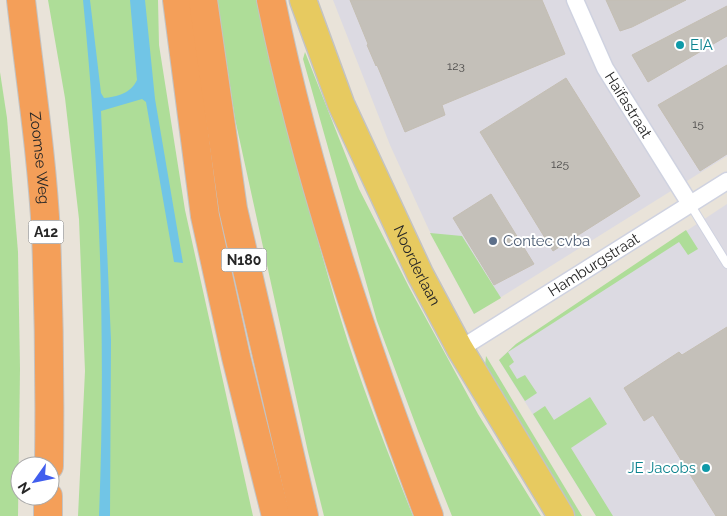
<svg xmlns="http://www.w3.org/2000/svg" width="727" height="516" font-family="Raleway,sans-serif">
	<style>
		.industrial { fill: #dcdae2 }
		.green { fill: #aedd98 }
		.water { fill: #71c5e6 }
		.building { fill: #c4c0b9; stroke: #c4beb3 }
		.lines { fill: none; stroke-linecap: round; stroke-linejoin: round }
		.lane-casing { stroke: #cfd2e0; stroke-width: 10 }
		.street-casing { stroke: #cfd2e0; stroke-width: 19 }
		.primary-casing { stroke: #c3c3c3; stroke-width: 29 }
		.highway-casing { stroke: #c3c3c3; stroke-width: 30 }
		.lane { stroke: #fff; stroke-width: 8 }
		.street { stroke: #fff; stroke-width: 16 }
		.primary { stroke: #e7ca60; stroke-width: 26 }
		.highway { stroke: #f49f59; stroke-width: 28 }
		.culture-dot { fill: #0f9aa8; stroke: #fff; stroke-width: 2 }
		.service-dot { fill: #5c6f8a; stroke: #fff; stroke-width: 2 }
		.labels { text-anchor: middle; stroke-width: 4; stroke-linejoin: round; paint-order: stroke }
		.number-label { font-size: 12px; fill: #4e4d4c }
		.shield { fill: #fff; stroke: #686868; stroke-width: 1 }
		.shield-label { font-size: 14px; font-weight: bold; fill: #272727 }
		.culture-label { font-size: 15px; fill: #0d838f; stroke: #fff; text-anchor: start }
		.street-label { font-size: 15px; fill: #272727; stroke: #fff }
		.service-label { font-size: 15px; fill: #4e5e75; stroke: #fff; text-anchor: start }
	</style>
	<rect width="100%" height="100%" fill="#e9e3d9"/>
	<g class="industrial">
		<path d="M 333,0 L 727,0 L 727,156 L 474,314 L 429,230 L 390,145 Z"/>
		<path d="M 727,204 L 727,516 L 596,516 L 499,360 L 516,344 Z"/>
	</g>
	<g class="green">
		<path d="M 48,0 L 158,0 L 159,45 L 185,210 L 253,516 L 78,516 L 85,371 L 79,219 L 65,98 Z"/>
		<path d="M 217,0 L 259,0 C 286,115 312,230 348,342 C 367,400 390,458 413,516 L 324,516 L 308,452 L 235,119 Z"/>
		<path d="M 305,52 L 359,189 L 410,289 L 478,414 L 541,516 L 452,516 L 418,431 L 377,321 L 303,59 Z"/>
		<path d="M 0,72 L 7,118 L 18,252 L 20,369 L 18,516 L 0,516 Z"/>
		<path d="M 686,230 L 698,249 L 688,255 L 679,242 L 508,352 L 514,362 L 509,366 L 517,379 L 525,375 L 537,393 L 525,401 L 499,360 L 516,344 Z"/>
		<path d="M 430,233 L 462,236 L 501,298 L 474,314 Z"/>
		<path d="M 486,356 L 582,516 L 572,516 L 485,366 Z"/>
		<path d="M 590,397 L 607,424 L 571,448 L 613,516 L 596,516 L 533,414 L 545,406 L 554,420 Z"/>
	</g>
	<path class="water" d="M 83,0 L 90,0 L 101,93 L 104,98 C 117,97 131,93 137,80 L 130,0 L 145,0 L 155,99 L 183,263 L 174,262 L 146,102 L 142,99 L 101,111 L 111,340 L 110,516 L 99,516 C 106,343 100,172 83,0 Z"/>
	<g class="building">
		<path d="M 350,0 L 542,0 L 565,54 L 442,105 L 445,115 L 405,132 L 377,65 L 376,66 L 367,45 L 368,44 Z"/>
		<path d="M 606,0 L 686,0 L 632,27 L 620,31 Z"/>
		<path d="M 727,6 L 727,36 L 648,82 L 632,55 Z"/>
		<path d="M 727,65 L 727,154 L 700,171 L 658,105 Z"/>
		<path d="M 566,78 L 640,196 L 553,251 L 480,132 Z"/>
		<path d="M 491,194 L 534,264 L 494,285 L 453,218 Z"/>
		<path d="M 727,327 L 727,516 L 716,516 L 653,415 L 644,421 L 624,388 L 679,352 L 682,355 Z"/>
	</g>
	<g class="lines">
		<g class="lane-casing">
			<path id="lane" d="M 690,204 L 727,264"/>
		</g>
		<g class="street-casing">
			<g id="street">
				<path id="s1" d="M 575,0 L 605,68 L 690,204"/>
				<path id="s2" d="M 460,349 L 727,181"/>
			</g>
		</g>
		<g class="primary-casing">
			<g id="primary">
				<path id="s3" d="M 303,0 L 341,104 L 420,274 L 460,349 L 561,516"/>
			</g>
		</g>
		<g class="highway-casing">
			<g id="highway">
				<path id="s4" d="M 21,0 C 30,78 42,156 46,234 C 49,311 50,389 49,466"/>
				<path d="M 177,0 L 205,216 L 236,357 L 276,516"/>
				<path d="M 203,0 L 233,209 L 304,516"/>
				<path d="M 271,0 C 307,177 365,347 429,516"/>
				<path d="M 48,516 L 48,496"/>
			</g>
		</g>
		<use href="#lane" class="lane"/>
		<use href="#street" class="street"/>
		<use href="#primary" class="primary"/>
		<use href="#highway" class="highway"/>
	</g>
	<g class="culture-dot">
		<circle cx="680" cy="45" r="5"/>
		<circle cx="706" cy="468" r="5"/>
	</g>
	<circle class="service-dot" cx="493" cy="241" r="5"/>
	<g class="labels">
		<g class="number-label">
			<text x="456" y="70">123</text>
			<text x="698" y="128">15</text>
			<text x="560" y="168">125</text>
		</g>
		<g class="shield">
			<rect x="28.5" y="220.5" width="35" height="23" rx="4"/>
			<rect x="221.5" y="248.5" width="45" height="23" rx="4"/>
		</g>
		<g class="shield-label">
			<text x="46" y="237">A12</text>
			<text x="244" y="265">N180</text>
		</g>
		<g class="culture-label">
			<text x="690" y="50">EIA</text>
			<text x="696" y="473" text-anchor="end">JE Jacobs</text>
		</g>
		<g class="street-label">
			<text dy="5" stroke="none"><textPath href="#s1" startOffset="118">Haïfastraat</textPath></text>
			<text dy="5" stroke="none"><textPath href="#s4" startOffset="159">Zoomse Weg</textPath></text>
			<text dy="5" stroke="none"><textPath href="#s3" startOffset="289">Noorderlaan</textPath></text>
			<text dy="5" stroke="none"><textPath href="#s2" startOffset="158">Hamburgstraat</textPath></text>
		</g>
		<g class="service-label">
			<text x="503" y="246">Contec cvba</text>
		</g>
	</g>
	<g transform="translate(35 481) rotate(237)"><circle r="24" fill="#ffffff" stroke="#a9a9a9"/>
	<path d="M0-4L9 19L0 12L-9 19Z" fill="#415eee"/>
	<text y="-8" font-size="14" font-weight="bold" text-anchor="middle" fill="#272727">N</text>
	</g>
</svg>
